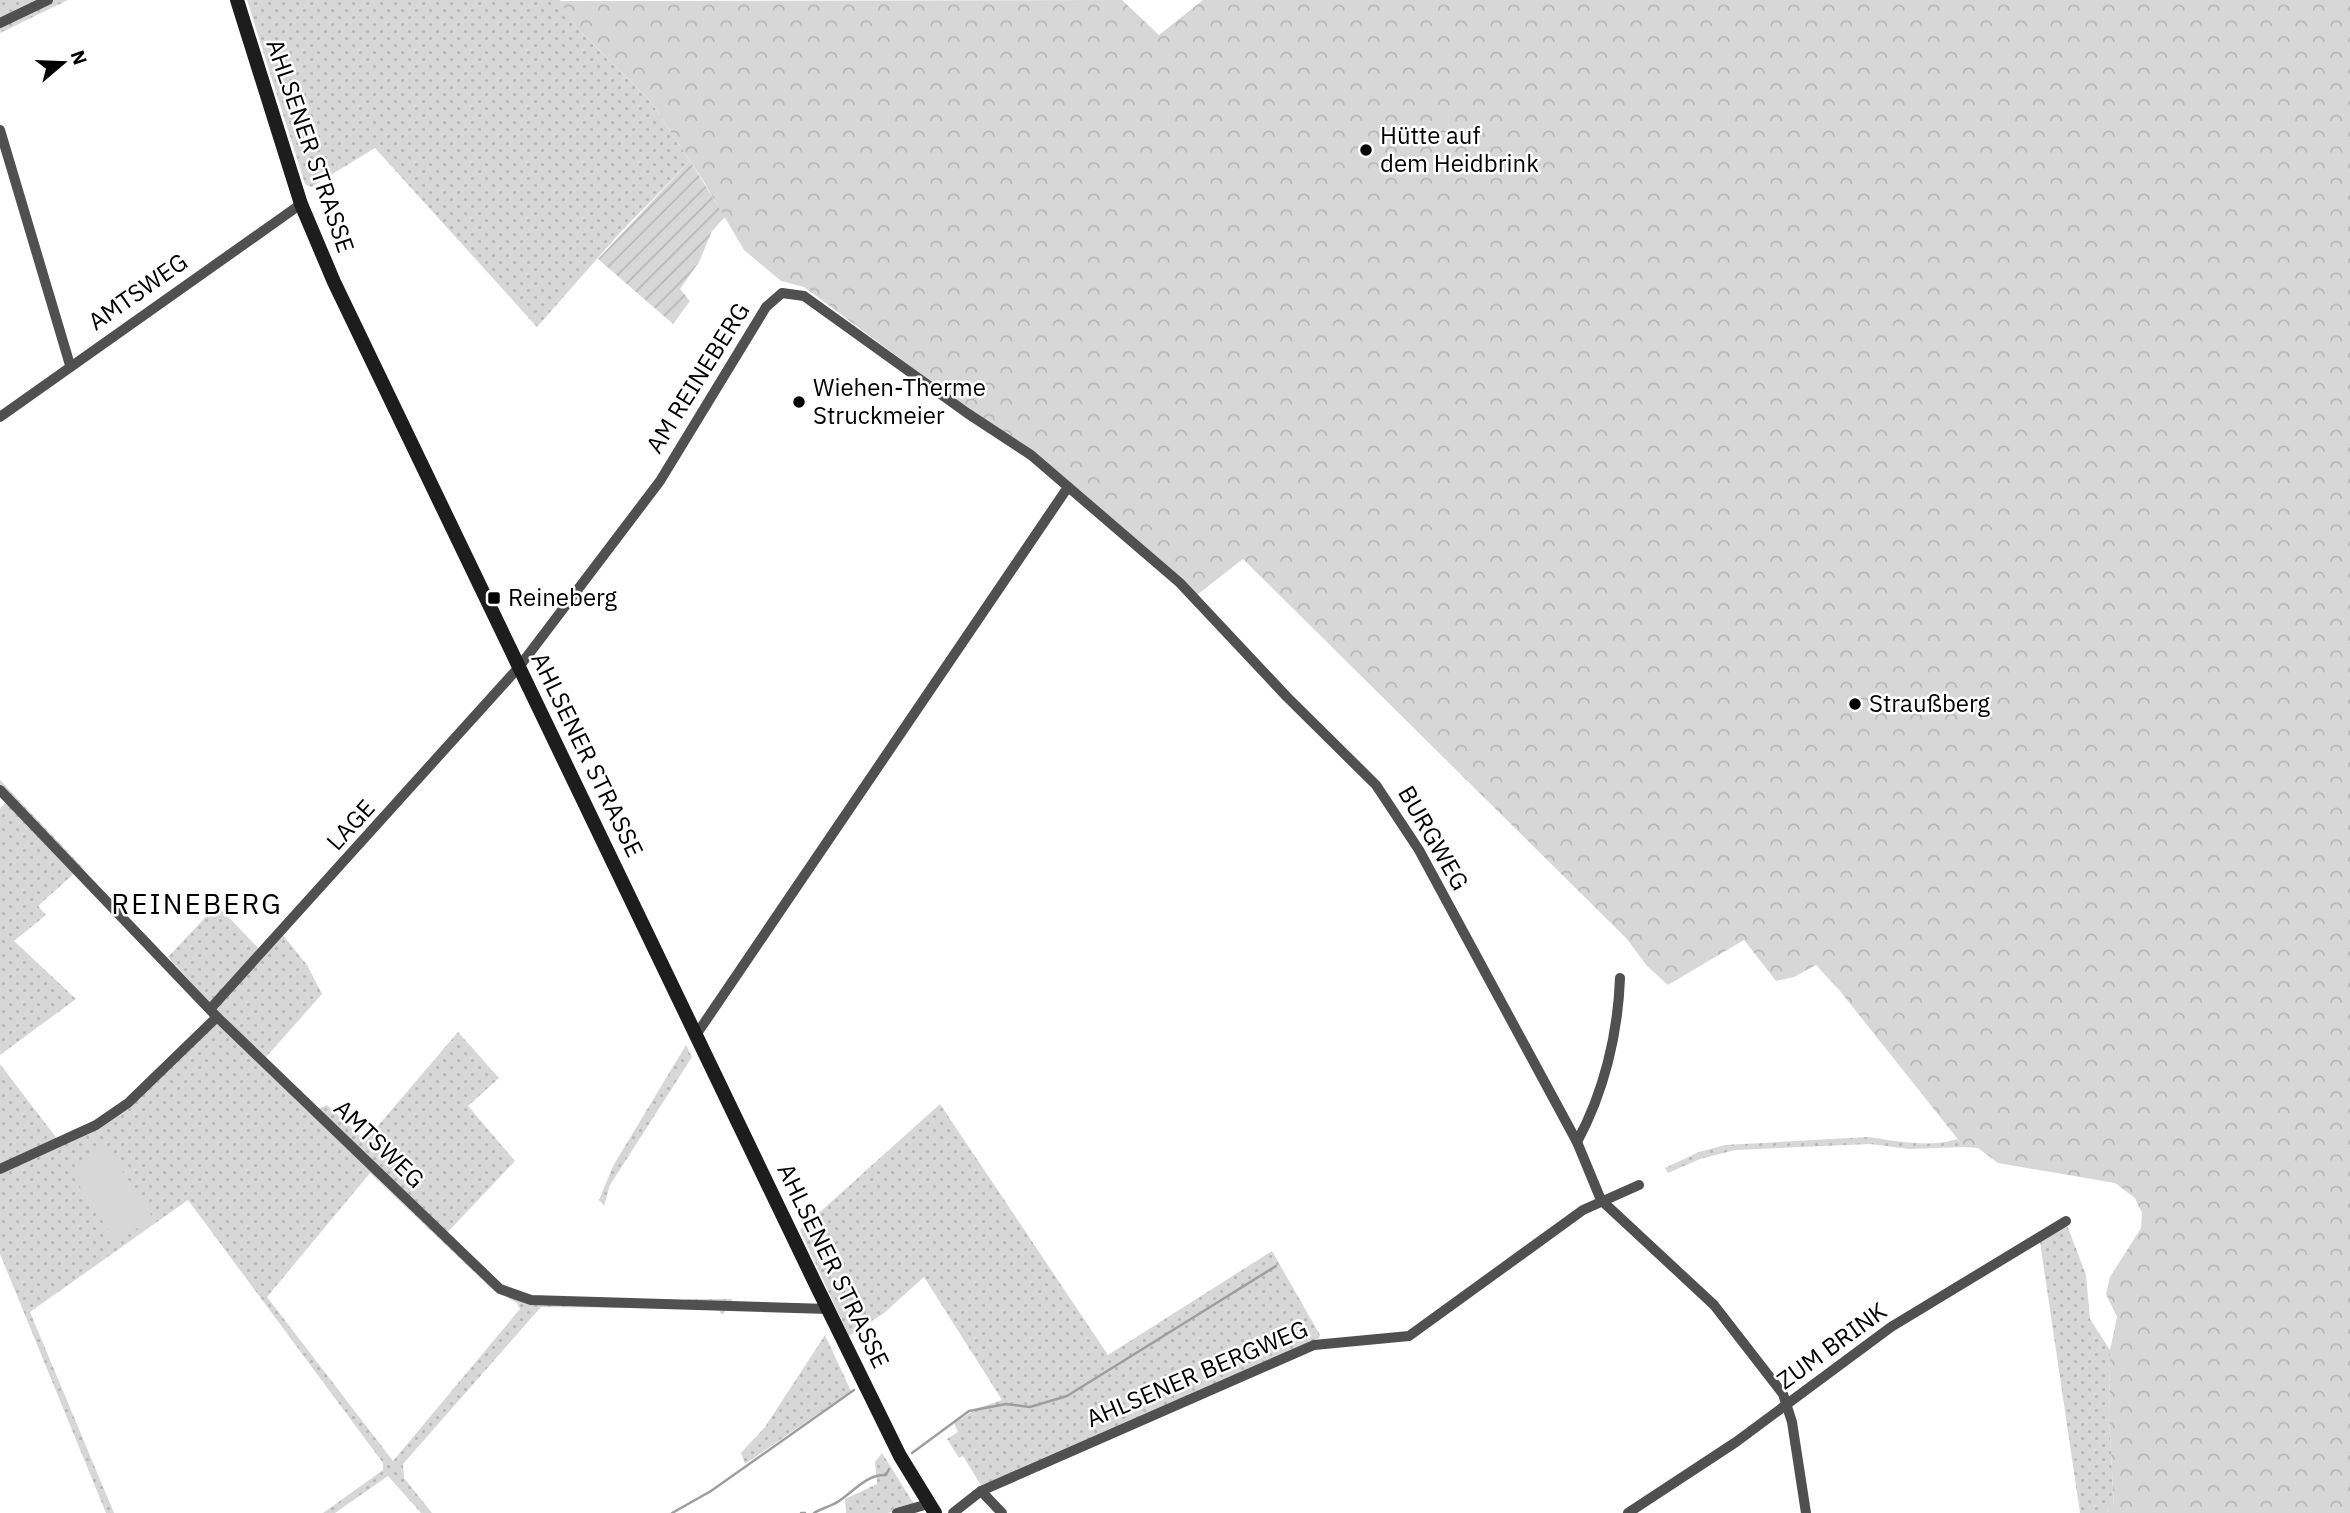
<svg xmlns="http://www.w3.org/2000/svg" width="2350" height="1513" font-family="'IBM Plex Sans',sans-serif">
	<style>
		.grass { fill: url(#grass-dots); fill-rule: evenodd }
		.forest { fill: url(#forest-crowns) }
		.garden { fill: url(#garden-furrows) }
		.pitch { fill: #d7d7d7 }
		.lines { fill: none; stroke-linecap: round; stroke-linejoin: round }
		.stream { stroke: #9e9e9e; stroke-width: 2.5 }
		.street { stroke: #505050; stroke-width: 10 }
		.secondary { stroke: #1d1d1d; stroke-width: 14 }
		.poi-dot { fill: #000; stroke: #fff; stroke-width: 2.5 }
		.labels { text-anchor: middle; stroke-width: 5; stroke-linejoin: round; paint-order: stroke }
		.poi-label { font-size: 24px; fill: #000; stroke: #fff; text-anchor: start }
		.street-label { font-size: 24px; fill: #000; stroke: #fff }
		.quarter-label { font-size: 28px; letter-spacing: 2px; fill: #000; stroke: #fff }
	</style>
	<defs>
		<pattern id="grass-dots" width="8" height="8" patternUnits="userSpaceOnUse" patternTransform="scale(1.75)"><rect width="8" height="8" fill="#d7d7d7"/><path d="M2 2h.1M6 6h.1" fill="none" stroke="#b7b7b7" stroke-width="1.8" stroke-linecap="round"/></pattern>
		<pattern id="forest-crowns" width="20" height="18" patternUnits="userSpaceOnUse" patternTransform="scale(1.75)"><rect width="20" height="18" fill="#d7d7d7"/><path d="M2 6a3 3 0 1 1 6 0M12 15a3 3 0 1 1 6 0" fill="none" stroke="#b7b7b7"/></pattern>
		<pattern id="garden-furrows" width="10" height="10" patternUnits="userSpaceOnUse" patternTransform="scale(1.75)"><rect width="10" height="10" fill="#d7d7d7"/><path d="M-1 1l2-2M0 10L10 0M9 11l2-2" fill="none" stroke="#b7b7b7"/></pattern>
	</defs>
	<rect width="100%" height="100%" fill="#fff"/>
	<g class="grass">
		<path d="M 0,0 L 68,0 L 0,33 Z"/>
		<path d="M 247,0 L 560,0 L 576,27 L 651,102 L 690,161 L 618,235 L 537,327 L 375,148 L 311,187 L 305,184 Z"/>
		<path d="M 0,780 L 84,869 L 81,872 L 78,870 L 38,906 L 46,915 L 14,941 L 76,999 L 0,1055 L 0,809 L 6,802 L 0,796 Z"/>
		<path d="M 217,905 L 263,953 L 282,934 L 307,965 L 322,994 L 266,1057 L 318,1109 L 327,1105 L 365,1141 L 458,1032 L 499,1078 L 468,1106 L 515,1161 L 443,1237 L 506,1294 L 688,1304 L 686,1299 L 733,1299 L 722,1315 L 718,1309 L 541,1307 L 403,1464 L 404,1478 L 432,1513 L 421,1513 L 388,1476 L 335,1513 L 323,1513 L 383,1470 L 383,1463 L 188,1200 L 30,1312 L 114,1513 L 106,1513 L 0,1254 L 0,1064 L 58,1140 L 103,1123 L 221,1015 L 168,957 ZM 370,1173 L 493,1290 L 517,1303 L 520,1309 L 393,1461 L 267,1297 Z"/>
		<path d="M 686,1045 L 692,1057 L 610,1185 L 604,1206 L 599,1200 L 613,1166 Z"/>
		<path d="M 940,1104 L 1108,1355 L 1272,1251 L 1320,1335 L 1319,1338 L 982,1487 L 963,1456 L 959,1458 L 947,1439 L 958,1432 L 954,1423 L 978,1408 L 1002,1400 L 924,1277 L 884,1313 L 849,1336 L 800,1230 Z"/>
		<path d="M 1868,1137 C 1896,1141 1930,1148 1957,1139 L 1964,1147 L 1909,1149 L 1870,1144 L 1735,1150 L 1700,1159 L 1668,1173 L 1665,1168 L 1699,1152 L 1725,1145 Z"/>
		<path d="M 2067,1225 L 2086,1275 L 2090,1319 L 2110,1350 L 2109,1417 L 2114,1506 L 2107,1508 L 2108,1513 L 2080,1513 L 2040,1242 Z"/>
		<path d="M 825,1335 L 851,1391 L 745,1464 L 741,1453 L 765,1427 Z"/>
		<path d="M 882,1453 L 914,1504 L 888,1513 L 846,1513 L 845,1499 L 877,1484 L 875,1462 Z"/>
	</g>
	<path class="forest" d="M 1122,0 L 1159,35 L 1203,0 L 2350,0 L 2350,1513 L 2108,1513 L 2107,1508 L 2114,1505 L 2109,1417 L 2110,1350 L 2117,1317 L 2106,1294 L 2110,1277 L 2141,1228 L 2142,1213 L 2135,1198 L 2115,1183 L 1998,1163 L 1978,1148 L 1964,1147 L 1840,991 L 1816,965 L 1794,977 L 1776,981 L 1744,940 L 1668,985 L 1647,966 L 1627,939 L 1243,559 L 1193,598 L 1182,582 L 968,409 L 804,287 L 781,281 L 744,250 L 704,182 L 651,102 L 576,27 L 560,1 Z"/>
	<path class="garden" d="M 690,161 L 725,217 L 712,231 L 699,262 L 680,289 L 690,301 L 673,324 L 598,259 Z"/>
	<path class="pitch" d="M 106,1146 L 153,1218 L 116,1242 L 69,1170 Z"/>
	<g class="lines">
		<g class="stream">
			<path d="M 912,1453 L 969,1411 L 1006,1404 L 1030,1407 L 1067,1396 L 1276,1266"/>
			<path d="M 672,1513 L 711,1491 L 854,1390"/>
			<path d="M 801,1513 L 805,1513"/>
			<path d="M 814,1513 C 822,1508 832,1506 839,1501 C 854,1491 867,1474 886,1475 L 889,1469"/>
		</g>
		<g class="street">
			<path d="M 0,23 L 48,0"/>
			<path d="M 0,130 L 70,365"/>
			<path d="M 0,417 L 301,204"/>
			<path d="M 0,790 L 217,1017 L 500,1289 L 531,1300 L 828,1309"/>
			<path d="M 211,1008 L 519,667 L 660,481 L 766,307 L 782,293 L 804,296 L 967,413 L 1031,455 L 1180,583 L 1287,697 L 1376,785 L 1419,850 L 1577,1142 L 1601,1200 L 1714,1305 L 1783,1394 L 1792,1422 L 1806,1513"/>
			<path d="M 696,1035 L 1068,487"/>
			<path d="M 1577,1142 C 1604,1092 1618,1034 1620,978"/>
			<path d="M 0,1169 L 96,1125 L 128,1103 L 217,1017"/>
			<path d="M 981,1491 L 1002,1513"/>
			<path d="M 897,1513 L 928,1504"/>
			<path d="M 953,1513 L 981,1491 L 1314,1345 L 1409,1336 L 1583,1210 L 1639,1185"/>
			<path d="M 1628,1513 L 1736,1442 L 1891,1327 L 2066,1221"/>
		</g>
		<path class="secondary" d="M 237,0 L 301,204 L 334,282 L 817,1287 L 900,1456 L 935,1513"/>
	</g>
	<g class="poi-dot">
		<circle cx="1366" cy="150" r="7"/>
		<circle cx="799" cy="402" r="7"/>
		<rect x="487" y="591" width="14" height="14" rx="3.5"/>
		<circle cx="1855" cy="704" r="7"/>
	</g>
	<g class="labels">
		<g class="poi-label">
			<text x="1380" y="144">Hütte auf<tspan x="1380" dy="28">dem Heidbrink</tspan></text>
			<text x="813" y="396">Wiehen-Therme<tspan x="813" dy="28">Struckmeier</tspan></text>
			<text x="508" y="606">Reineberg</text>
			<text x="1869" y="712">Straußberg</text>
		</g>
		<g class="street-label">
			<text transform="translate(310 146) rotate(71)" y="8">AHLSENER STRASSE</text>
			<text transform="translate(138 292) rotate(-35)" y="8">AMTSWEG</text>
			<text transform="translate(698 378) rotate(-58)" y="8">AM REINEBERG</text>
			<text transform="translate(587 755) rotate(64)" y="8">AHLSENER STRASSE</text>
			<text transform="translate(351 825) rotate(-48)" y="8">LAGE</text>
			<text transform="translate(1433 838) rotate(60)" y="8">BURGWEG</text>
			<text transform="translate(379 1144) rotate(44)" y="8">AMTSWEG</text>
			<text transform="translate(833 1266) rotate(64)" y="8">AHLSENER STRASSE</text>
			<text transform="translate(1832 1346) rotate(-36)" y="8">ZUM BRINK</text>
			<text transform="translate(1197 1374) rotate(-23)" y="8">AHLSENER BERGWEG</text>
		</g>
		<g class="quarter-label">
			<text x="197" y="914">REINEBERG</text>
		</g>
	</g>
	<g transform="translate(63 63) rotate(71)" stroke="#ffffff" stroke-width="5" paint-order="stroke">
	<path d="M0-5L12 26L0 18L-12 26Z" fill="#000000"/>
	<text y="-10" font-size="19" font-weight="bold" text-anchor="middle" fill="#000000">N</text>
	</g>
</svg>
